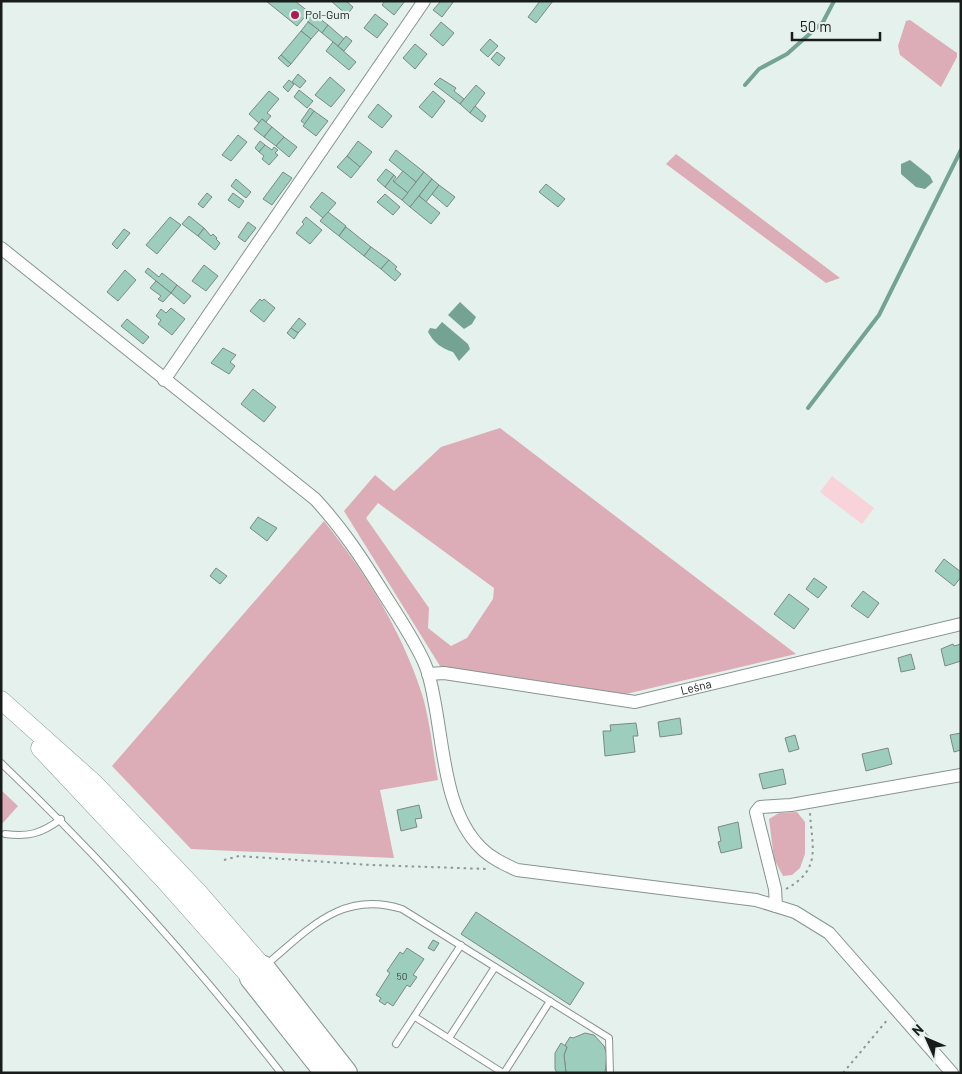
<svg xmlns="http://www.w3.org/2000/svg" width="962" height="1074" font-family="Barlow,sans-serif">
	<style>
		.green { fill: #f9d3da }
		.forest { fill: #ddadb7; fill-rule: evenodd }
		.water { fill: #74a393 }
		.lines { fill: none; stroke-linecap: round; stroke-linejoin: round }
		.stream { stroke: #74a393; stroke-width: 4 }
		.building { fill: #9dcebd; stroke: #7c8984 }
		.lane-casing { stroke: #87948f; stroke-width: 8 }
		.street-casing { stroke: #87948f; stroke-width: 14 }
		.secondary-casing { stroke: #87948f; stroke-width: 19 }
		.highway-casing { stroke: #87948f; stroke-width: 24 }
		.path { stroke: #8e9794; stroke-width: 2; stroke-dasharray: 2.5 4; stroke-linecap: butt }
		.lane { stroke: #fff; stroke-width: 6 }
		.street { stroke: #fff; stroke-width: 12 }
		.secondary { stroke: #fff; stroke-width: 18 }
		.highway { stroke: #fff; stroke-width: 22 }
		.poi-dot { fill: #ac1b53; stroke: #e4f1ec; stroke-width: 2 }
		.labels { text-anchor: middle; stroke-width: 4.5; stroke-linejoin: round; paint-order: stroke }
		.number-label { font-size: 10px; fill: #394844 }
		.poi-label { font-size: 12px; fill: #181c1b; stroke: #e4f1ec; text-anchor: start }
		.street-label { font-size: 12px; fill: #181c1b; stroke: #e4f1ec }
	</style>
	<rect width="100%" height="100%" fill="#e4f1ec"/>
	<path class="green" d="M 832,476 L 874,508 L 862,524 L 820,492 Z"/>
	<g class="forest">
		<path d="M 910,20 L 957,53 L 957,57 L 941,87 L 900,55 L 898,46 L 906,21 Z"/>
		<path d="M 676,154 L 840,278 L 826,283 L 666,164 Z"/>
		<path d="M 500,428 L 796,654 L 626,694 L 440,666 L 344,511 L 375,475 L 394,491 L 441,447 ZM 378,503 L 494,588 L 493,599 L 467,638 L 451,646 L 428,628 L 429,608 L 366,518 Z"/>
		<path d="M 324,521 C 366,574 401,629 422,694 C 430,721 433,752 438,780 L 380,790 L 394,858 L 191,849 L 112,766 Z"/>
		<path d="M 1,790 L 18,806 L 1,825 Z"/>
		<path d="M 797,812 L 805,822 L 805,854 L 800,868 L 792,875 L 783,876 L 774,859 L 769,819 L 779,813 Z"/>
	</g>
	<g class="water">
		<path d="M 910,160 L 930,176 L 933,182 L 925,189 L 916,187 L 901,174 L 901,164 Z"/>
		<path d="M 460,302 L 476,317 L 472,324 L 464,329 L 448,315 Z"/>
		<path d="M 442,322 L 468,344 L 470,349 L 459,361 L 453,352 C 441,348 434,343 428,332 L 430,328 L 436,329 Z"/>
	</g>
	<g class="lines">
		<g class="stream">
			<path d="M 745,85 L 759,69 L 787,54 L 823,22 L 834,1"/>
			<path d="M 808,408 L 879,315 L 961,150"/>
		</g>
	</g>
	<g class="building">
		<path d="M 266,1 L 295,1 L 309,12 L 297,26 Z"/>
		<path d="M 331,1 L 346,1 L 353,7 L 347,15 Z"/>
		<path d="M 385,1 L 405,1 L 394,15 L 382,5 Z"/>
		<path d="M 441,1 L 454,1 L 442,17 L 433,10 Z"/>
		<path d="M 540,1 L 553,1 L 536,23 L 528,17 Z"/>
		<path d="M 310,11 L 328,25 L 322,33 L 304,18 Z"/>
		<path d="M 375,14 L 388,24 L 377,38 L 364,28 Z"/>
		<path d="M 308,22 L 319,30 L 311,39 L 301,31 Z"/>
		<path d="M 441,22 L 454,33 L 443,46 L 430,35 Z"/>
		<path d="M 328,25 L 344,39 L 338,46 L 322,33 Z"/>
		<path d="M 301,31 L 311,39 L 291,64 L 281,55 Z"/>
		<path d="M 346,36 L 352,41 L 344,51 L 338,46 Z"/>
		<path d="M 490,39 L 498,46 L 488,57 L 480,50 Z"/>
		<path d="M 333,42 L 356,62 L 349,70 L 326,51 Z"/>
		<path d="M 415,44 L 427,54 L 415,69 L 403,58 Z"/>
		<path d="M 497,52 L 505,58 L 499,66 L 491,59 Z"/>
		<path d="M 281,55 L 291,64 L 288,67 L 278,58 Z"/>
		<path d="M 298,74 L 306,81 L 300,88 L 292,82 Z"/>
		<path d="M 330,77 L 345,90 L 331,107 L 315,95 Z"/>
		<path d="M 440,78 L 456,88 L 454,91 L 464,99 L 460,104 L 434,84 Z"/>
		<path d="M 289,80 L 294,84 L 288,92 L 283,87 Z"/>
		<path d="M 476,85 L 485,93 L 470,113 L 460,104 Z"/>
		<path d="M 299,90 L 313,101 L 307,108 L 294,97 Z"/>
		<path d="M 269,91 L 279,99 L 267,113 L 271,116 L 266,122 L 262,119 L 259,123 L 249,114 Z"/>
		<path d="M 433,91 L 445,101 L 432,118 L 419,107 Z"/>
		<path d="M 378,104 L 392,116 L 382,128 L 368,117 Z"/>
		<path d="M 475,106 L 486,116 L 482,122 L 470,113 Z"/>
		<path d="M 310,108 L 314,111 L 305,124 L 301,121 Z"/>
		<path d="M 314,111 L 328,121 L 316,136 L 303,126 Z"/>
		<path d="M 262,119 L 272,127 L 264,137 L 254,129 Z"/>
		<path d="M 272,127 L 284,137 L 276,146 L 264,137 Z"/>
		<path d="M 238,135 L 247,142 L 231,161 L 222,155 Z"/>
		<path d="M 284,137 L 297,147 L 289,157 L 276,146 Z"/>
		<path d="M 260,141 L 265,145 L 259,152 L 255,148 Z"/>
		<path d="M 358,141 L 372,152 L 360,167 L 347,156 Z"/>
		<path d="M 265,145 L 272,150 L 274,147 L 278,150 L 275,153 L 278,155 L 269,165 L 262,159 L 264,156 L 259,152 Z"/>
		<path d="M 396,150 L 424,172 L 416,182 L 389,160 Z"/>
		<path d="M 347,156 L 360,167 L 351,178 L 337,167 Z"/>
		<path d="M 386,169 L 394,175 L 385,187 L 377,180 Z"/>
		<path d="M 403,171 L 416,182 L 408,193 L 394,182 Z"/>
		<path d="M 283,172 L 292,178 L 272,205 L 263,199 Z"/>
		<path d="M 424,172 L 432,179 L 410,207 L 402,200 Z"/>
		<path d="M 394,175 L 396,177 L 393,181 L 408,193 L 402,200 L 385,187 Z"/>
		<path d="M 236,179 L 251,192 L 246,198 L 231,186 Z"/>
		<path d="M 432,179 L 439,185 L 426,202 L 419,196 Z"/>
		<path d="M 546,184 L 565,199 L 558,207 L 539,192 Z"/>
		<path d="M 439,185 L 455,197 L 447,207 L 432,194 Z"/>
		<path d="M 322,192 L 336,203 L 323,218 L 310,207 Z"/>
		<path d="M 207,193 L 212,197 L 203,208 L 198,204 Z"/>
		<path d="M 233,193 L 244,201 L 239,208 L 228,200 Z"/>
		<path d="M 385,194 L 400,207 L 393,215 L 377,202 Z"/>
		<path d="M 419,196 L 440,213 L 431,224 L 410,207 Z"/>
		<path d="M 328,212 L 346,226 L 339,236 L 320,221 Z"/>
		<path d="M 189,216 L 204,228 L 198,236 L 182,224 Z"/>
		<path d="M 170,217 L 181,225 L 157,254 L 146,245 Z"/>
		<path d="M 306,217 L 322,230 L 310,244 L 296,233 L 304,224 L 302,222 Z"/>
		<path d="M 248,222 L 256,228 L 245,242 L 238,237 Z"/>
		<path d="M 346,227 L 371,247 L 364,256 L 339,236 Z"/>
		<path d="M 204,228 L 211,236 L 213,234 L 217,238 L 216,239 L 220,243 L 215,250 L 198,236 Z"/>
		<path d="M 124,229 L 130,233 L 117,249 L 112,244 Z"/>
		<path d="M 371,247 L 389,260 L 381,269 L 364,256 Z"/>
		<path d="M 389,260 L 397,267 L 395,269 L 401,274 L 395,281 L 381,269 Z"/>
		<path d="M 204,265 L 218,276 L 206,291 L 192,281 Z"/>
		<path d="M 148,268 L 159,277 L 162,273 L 177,285 L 171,293 L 145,272 Z"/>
		<path d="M 125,270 L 136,280 L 118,301 L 107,292 Z"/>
		<path d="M 156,281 L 171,293 L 163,302 L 158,299 L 161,296 L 150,288 Z"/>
		<path d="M 177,285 L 191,296 L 184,304 L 171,293 Z"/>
		<path d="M 260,299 L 262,301 L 264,299 L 275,308 L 264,322 L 250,311 Z"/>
		<path d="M 171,308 L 185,319 L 172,335 L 158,324 L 161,320 L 156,316 L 161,309 L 166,313 Z"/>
		<path d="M 299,318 L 306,324 L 298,333 L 291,328 Z"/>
		<path d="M 127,319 L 149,337 L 143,344 L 121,326 Z"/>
		<path d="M 291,328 L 298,333 L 294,339 L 287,333 Z"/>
		<path d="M 223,348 L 236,355 L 230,362 L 235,366 L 229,374 L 211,363 Z"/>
		<path d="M 253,389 L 276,407 L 264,422 L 241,404 Z"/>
		<path d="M 258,517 L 277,528 L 267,541 L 250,528 Z"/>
		<path d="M 944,559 L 961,572 L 961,577 L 954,586 L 935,571 Z"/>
		<path d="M 216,568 L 227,576 L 220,584 L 210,576 Z"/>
		<path d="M 814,578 L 827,587 L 818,598 L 806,589 Z"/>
		<path d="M 863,591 L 879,603 L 868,618 L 851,606 Z"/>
		<path d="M 789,594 L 809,609 L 794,629 L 774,614 Z"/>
		<path d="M 953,644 L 954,646 L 961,644 L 961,661 L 945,666 L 941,649 Z"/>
		<path d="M 911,654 L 915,669 L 901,672 L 898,658 Z"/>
		<path d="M 680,718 L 682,734 L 660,737 L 658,722 Z"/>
		<path d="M 636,723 L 638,736 L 633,736 L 635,752 L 605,756 L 603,731 L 611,731 L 610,725 Z"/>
		<path d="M 961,733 L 961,750 L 954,752 L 950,735 Z"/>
		<path d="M 795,735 L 799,749 L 789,752 L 785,738 Z"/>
		<path d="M 888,748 L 892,764 L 866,771 L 862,754 Z"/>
		<path d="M 783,769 L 786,784 L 763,789 L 759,774 Z"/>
		<path d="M 419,805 L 422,818 L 415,819 L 417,827 L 401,831 L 397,810 Z"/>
		<path d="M 738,822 L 742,848 L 721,853 L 718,842 L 721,841 L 718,827 Z"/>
		<path d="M 476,912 L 584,983 L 570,1005 L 461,934 Z"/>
		<path d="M 433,940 L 439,943 L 434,951 L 428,948 Z"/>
		<path d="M 407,948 L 424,959 L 413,975 L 417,977 L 410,987 L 407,985 L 393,1006 L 387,1002 L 385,1005 L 379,1001 L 381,998 L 376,995 L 390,973 L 387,971 L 400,952 L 403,954 Z"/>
		<path d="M 585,1033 L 594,1035 L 604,1046 L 607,1055 L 605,1073 L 566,1073 L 564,1055 L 567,1047 L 565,1045 L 570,1037 L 573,1038 Z"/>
		<path d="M 561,1043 L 567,1047 L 564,1055 L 566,1073 L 557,1073 L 555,1069 L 555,1053 Z"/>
	</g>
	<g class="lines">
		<g class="lane-casing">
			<g id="lane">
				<path d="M 1,763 C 102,859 195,963 281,1073"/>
				<path d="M 5,834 C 28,837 41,834 61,819"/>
				<path d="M 267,964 C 309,929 342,890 402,909 L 609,1038 L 610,1073"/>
				<path d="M 415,1017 L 503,1073"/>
				<path d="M 449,1038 L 495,967"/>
				<path d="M 396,1044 L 461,945"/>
				<path d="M 504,1073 L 550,1001"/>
			</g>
		</g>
		<g class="street-casing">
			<g id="street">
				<path d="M 1,248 L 315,499 C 342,528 363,560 384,594 C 398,616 413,638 424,662 C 431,677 433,694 436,710 C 444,755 447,815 481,848 C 491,858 504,864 517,870 L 756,900 L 795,912 L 829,933 L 952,1073"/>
				<path d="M 164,380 L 424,1"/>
				<path id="s1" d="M 428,674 L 444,673 L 635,702 L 961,624"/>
				<path d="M 776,906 L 775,889 L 756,812 L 760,807 L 791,805 L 961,775"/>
			</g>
		</g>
		<g class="secondary-casing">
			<g id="secondary">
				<path d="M 1,700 L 94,783 L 197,891 L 263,967"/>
				<path d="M 40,748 L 165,881 L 251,978"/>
			</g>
		</g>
		<g class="highway-casing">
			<g id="highway">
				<path d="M 263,967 L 346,1073"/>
				<path d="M 251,978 L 326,1073"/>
			</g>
		</g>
		<g class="path">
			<path d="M 224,860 L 239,856 L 371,865 L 488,869"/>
			<path d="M 786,889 C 822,869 812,848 810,813"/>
			<path d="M 843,1073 L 888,1019"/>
		</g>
		<use href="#lane" class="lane"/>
		<use href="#street" class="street"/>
		<use href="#secondary" class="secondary"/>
		<use href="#highway" class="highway"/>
	</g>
	<circle class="poi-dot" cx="295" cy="15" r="5"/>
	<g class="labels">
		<g class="number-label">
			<text x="402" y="980">50</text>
		</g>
		<g class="poi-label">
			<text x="305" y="19">Pol-Gum</text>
		</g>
		<g class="street-label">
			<text dy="4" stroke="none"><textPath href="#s1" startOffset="272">Leśna</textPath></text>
		</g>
	</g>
	<rect width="962" height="1074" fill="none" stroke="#181c1b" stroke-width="5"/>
	<g transform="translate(927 1039) rotate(315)" stroke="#e4f1ec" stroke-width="4" paint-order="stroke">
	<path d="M0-4L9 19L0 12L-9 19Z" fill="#181c1b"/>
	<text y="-8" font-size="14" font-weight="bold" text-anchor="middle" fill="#181c1b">N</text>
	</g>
	<path d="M792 32v8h88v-8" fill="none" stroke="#181c1b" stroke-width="2.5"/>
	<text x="800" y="32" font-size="15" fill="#181c1b" stroke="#e4f1ec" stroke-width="4" paint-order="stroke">50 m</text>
</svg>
